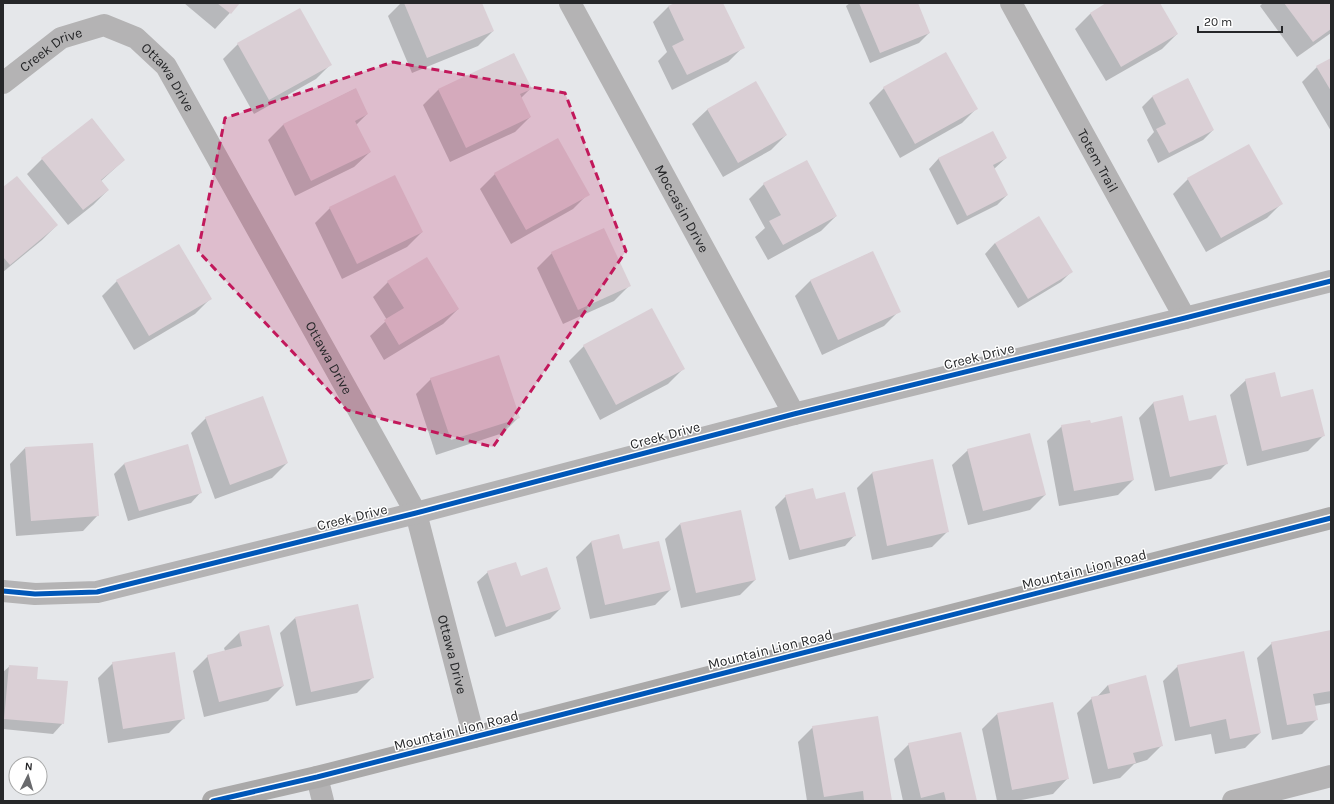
<svg xmlns="http://www.w3.org/2000/svg" width="1334" height="804" font-family="Karla,sans-serif">
	<style>
		.shadow { fill: #0003 }
		.building { fill: #dacfd5 }
		.lines { fill: none; stroke-linecap: round; stroke-linejoin: round }
		.street { stroke: #b4b3b4; stroke-width: 22 }
		.secondary { stroke: #aaa9a9; stroke-width: 22 }
		.cycleway-casing { stroke: #fff; stroke-width: 8 }
		.cycleway { stroke: #0057b8; stroke-width: 5 }
		.marked { fill: #c2185b; fill-opacity: 0.2; stroke: #c2185b; stroke-width: 3; stroke-dasharray: 8 5; stroke-linejoin: round }
		.labels { text-anchor: middle; stroke-width: 3; stroke-linejoin: round; paint-order: stroke }
		.street-label { font-size: 14px; fill: #262729; stroke: #fff }
	</style>
	<rect width="100%" height="100%" fill="#e5e7ea"/>
	<g class="shadow">
		<path d="M 184,3 L 239,3 L 215,29 Z"/>
		<path d="M 401,3 L 481,3 L 493,31 L 478,46 L 412,73 L 388,16 Z"/>
		<path d="M 677,3 L 722,3 L 743,47 L 728,62 L 672,90 L 658,61 L 667,52 L 653,22 L 668,7 Z"/>
		<path d="M 850,3 L 917,3 L 929,33 L 919,43 L 870,63 L 846,6 Z"/>
		<path d="M 1109,3 L 1159,3 L 1177,34 L 1162,49 L 1106,81 L 1075,29 L 1090,14 Z"/>
		<path d="M 1263,3 L 1331,3 L 1331,33 L 1297,57 L 1260,6 Z"/>
		<path d="M 238,44 L 331,64 L 316,79 L 254,114 L 223,59 Z"/>
		<path d="M 514,54 L 530,89 L 521,98 L 530,117 L 515,132 L 450,162 L 423,105 L 438,90 Z"/>
		<path d="M 1331,59 L 1331,131 L 1302,82 L 1317,67 Z"/>
		<path d="M 1188,79 L 1213,130 L 1203,140 L 1158,163 L 1147,140 L 1154,132 L 1142,107 L 1152,97 Z"/>
		<path d="M 884,88 L 977,108 L 962,123 L 900,158 L 869,103 Z"/>
		<path d="M 355,89 L 367,114 L 356,125 L 370,152 L 354,167 L 295,196 L 268,140 L 283,125 Z"/>
		<path d="M 708,109 L 786,135 L 771,150 L 723,177 L 692,124 Z"/>
		<path d="M 92,119 L 124,160 L 101,181 L 108,190 L 93,205 L 68,225 L 27,174 L 42,159 Z"/>
		<path d="M 939,158 L 1006,158 L 994,169 L 1007,195 L 997,205 L 957,225 L 929,169 Z"/>
		<path d="M 495,174 L 588,194 L 573,209 L 511,244 L 480,189 Z"/>
		<path d="M 1188,179 L 1282,203 L 1267,218 L 1206,252 L 1173,194 Z"/>
		<path d="M 764,184 L 836,216 L 821,231 L 768,260 L 755,237 L 765,228 L 749,199 Z"/>
		<path d="M 3,189 L 57,225 L 42,240 L 3,272 Z"/>
		<path d="M 330,208 L 422,232 L 407,247 L 342,279 L 315,223 Z"/>
		<path d="M 995,243 L 1071,272 L 1061,282 L 1018,308 L 985,254 Z"/>
		<path d="M 872,252 L 899,311 L 884,326 L 822,355 L 795,296 L 810,281 Z"/>
		<path d="M 552,253 L 629,286 L 614,301 L 563,324 L 537,268 Z"/>
		<path d="M 117,281 L 210,299 L 195,314 L 134,350 L 102,296 Z"/>
		<path d="M 388,282 L 458,309 L 443,324 L 384,360 L 370,336 L 387,320 L 373,297 Z"/>
		<path d="M 584,346 L 683,369 L 668,384 L 600,420 L 569,361 Z"/>
		<path d="M 431,379 L 519,417 L 503,433 L 436,455 L 416,394 Z"/>
		<path d="M 1246,380 L 1323,436 L 1308,451 L 1247,466 L 1230,395 Z"/>
		<path d="M 1154,402 L 1188,422 L 1226,464 L 1211,479 L 1155,491 L 1139,418 Z"/>
		<path d="M 206,418 L 287,463 L 272,478 L 215,499 L 191,433 Z"/>
		<path d="M 1090,424 L 1133,480 L 1118,495 L 1059,506 L 1047,441 L 1062,426 Z"/>
		<path d="M 25,448 L 98,515 L 83,531 L 16,536 L 10,464 Z"/>
		<path d="M 968,450 L 1045,495 L 1030,510 L 968,525 L 952,465 Z"/>
		<path d="M 932,461 L 947,532 L 932,547 L 872,560 L 857,488 L 872,473 Z"/>
		<path d="M 124,464 L 201,492 L 191,503 L 128,521 L 114,474 Z"/>
		<path d="M 786,496 L 815,500 L 855,535 L 845,546 L 789,560 L 775,507 Z"/>
		<path d="M 680,524 L 755,580 L 740,595 L 681,608 L 665,539 Z"/>
		<path d="M 618,535 L 622,550 L 670,590 L 655,605 L 590,619 L 576,557 L 591,542 Z"/>
		<path d="M 488,572 L 560,609 L 550,619 L 495,637 L 477,582 Z"/>
		<path d="M 295,618 L 372,678 L 357,693 L 296,706 L 280,633 Z"/>
		<path d="M 268,626 L 283,686 L 268,701 L 204,717 L 193,671 L 208,656 L 225,651 L 224,648 L 239,633 Z"/>
		<path d="M 1331,631 L 1331,703 L 1314,706 L 1317,719 L 1302,734 L 1272,740 L 1257,658 L 1272,643 Z"/>
		<path d="M 113,663 L 184,718 L 169,733 L 108,743 L 98,678 Z"/>
		<path d="M 10,666 L 36,680 L 63,723 L 53,734 L 3,729 L 3,672 Z"/>
		<path d="M 1178,666 L 1260,733 L 1245,748 L 1215,754 L 1211,734 L 1175,741 L 1163,681 Z"/>
		<path d="M 1108,685 L 1162,745 L 1147,760 L 1134,764 L 1120,778 L 1093,784 L 1077,713 L 1092,698 L 1097,697 Z"/>
		<path d="M 997,714 L 1068,778 L 1053,794 L 1016,801 L 997,801 L 982,729 Z"/>
		<path d="M 813,727 L 891,801 L 807,801 L 798,742 Z"/>
		<path d="M 909,744 L 976,801 L 903,801 L 894,759 Z"/>
	</g>
	<g class="building">
		<path d="M 217,3 L 240,3 L 231,14 Z"/>
		<path d="M 404,3 L 482,3 L 494,31 L 427,58 Z"/>
		<path d="M 675,3 L 723,3 L 745,48 L 687,75 L 672,46 L 684,40 L 668,6 Z"/>
		<path d="M 859,3 L 918,3 L 930,33 L 880,53 Z"/>
		<path d="M 1106,3 L 1160,3 L 1178,34 L 1121,67 L 1090,13 Z"/>
		<path d="M 1284,3 L 1331,3 L 1331,29 L 1313,42 Z"/>
		<path d="M 300,8 L 332,65 L 269,100 L 237,43 Z"/>
		<path d="M 946,52 L 978,109 L 915,144 L 883,87 Z"/>
		<path d="M 514,53 L 532,89 L 520,94 L 531,117 L 466,148 L 438,89 Z"/>
		<path d="M 1331,58 L 1331,91 L 1316,66 Z"/>
		<path d="M 1188,78 L 1214,130 L 1169,153 L 1156,129 L 1166,124 L 1152,96 Z"/>
		<path d="M 756,81 L 787,135 L 738,163 L 707,109 Z"/>
		<path d="M 356,88 L 368,114 L 355,121 L 371,152 L 311,181 L 283,124 Z"/>
		<path d="M 92,118 L 125,160 L 101,180 L 109,190 L 83,210 L 41,158 Z"/>
		<path d="M 993,131 L 1007,158 L 993,165 L 1008,195 L 967,216 L 938,158 Z"/>
		<path d="M 558,138 L 590,195 L 526,230 L 494,173 Z"/>
		<path d="M 1249,144 L 1283,204 L 1221,238 L 1187,178 Z"/>
		<path d="M 807,160 L 837,216 L 783,245 L 769,221 L 781,215 L 763,183 Z"/>
		<path d="M 395,175 L 423,232 L 357,264 L 329,207 Z"/>
		<path d="M 17,176 L 58,225 L 10,265 L 3,257 L 3,187 Z"/>
		<path d="M 1039,216 L 1073,272 L 1028,299 L 995,243 Z"/>
		<path d="M 604,228 L 631,286 L 578,310 L 551,252 Z"/>
		<path d="M 179,244 L 212,299 L 149,336 L 116,280 Z"/>
		<path d="M 873,251 L 901,312 L 838,340 L 810,280 Z"/>
		<path d="M 427,257 L 459,309 L 399,345 L 384,320 L 404,308 L 387,281 Z"/>
		<path d="M 652,308 L 685,369 L 616,405 L 583,345 Z"/>
		<path d="M 499,355 L 520,418 L 451,440 L 430,378 Z"/>
		<path d="M 1275,372 L 1281,397 L 1313,389 L 1325,436 L 1262,451 L 1245,379 Z"/>
		<path d="M 1183,395 L 1189,421 L 1216,415 L 1228,464 L 1170,477 L 1153,402 Z"/>
		<path d="M 263,396 L 288,463 L 230,485 L 205,417 Z"/>
		<path d="M 1122,416 L 1134,480 L 1074,491 L 1061,425 L 1090,420 L 1091,423 Z"/>
		<path d="M 1030,433 L 1046,495 L 983,511 L 967,449 Z"/>
		<path d="M 93,443 L 99,516 L 31,521 L 25,447 Z"/>
		<path d="M 188,444 L 202,493 L 139,511 L 124,463 Z"/>
		<path d="M 933,459 L 949,532 L 887,546 L 872,472 Z"/>
		<path d="M 813,488 L 816,499 L 845,492 L 856,536 L 800,550 L 785,495 Z"/>
		<path d="M 741,510 L 756,580 L 696,593 L 680,523 Z"/>
		<path d="M 619,534 L 623,549 L 659,541 L 671,590 L 605,605 L 591,541 Z"/>
		<path d="M 516,562 L 521,576 L 547,567 L 561,609 L 506,627 L 487,571 Z"/>
		<path d="M 358,604 L 374,678 L 311,692 L 295,617 Z"/>
		<path d="M 269,625 L 284,686 L 219,702 L 207,655 L 242,646 L 239,632 Z"/>
		<path d="M 1331,630 L 1331,691 L 1313,694 L 1318,720 L 1287,725 L 1271,642 Z"/>
		<path d="M 1244,651 L 1261,733 L 1230,739 L 1226,719 L 1190,727 L 1177,665 Z"/>
		<path d="M 175,652 L 185,719 L 123,729 L 112,662 Z"/>
		<path d="M 9,665 L 38,667 L 37,679 L 68,681 L 64,724 L 4,719 Z"/>
		<path d="M 1146,675 L 1163,746 L 1133,753 L 1136,763 L 1108,769 L 1091,697 L 1110,693 L 1108,685 Z"/>
		<path d="M 1053,702 L 1069,779 L 1012,790 L 997,713 Z"/>
		<path d="M 878,716 L 892,801 L 864,801 L 863,791 L 824,797 L 812,726 Z"/>
		<path d="M 961,732 L 977,801 L 946,801 L 944,792 L 921,798 L 908,743 Z"/>
	</g>
	<g class="lines">
		<g class="street">
			<path id="s1" d="M 570,3 L 794,414"/>
			<path id="s2" d="M 1011,3 L 1185,318"/>
			<path id="s3" d="M 3,83 L 61,38 L 104,25 L 136,38 L 166,66 L 416,513 L 474,737"/>
			<path d="M 3,591 L 35,594 L 97,592 L 416,513 L 794,414 L 1185,318 L 1331,281"/>
			<path d="M 317,777 L 323,801"/>
			<path d="M 1233,801 L 1331,776"/>
		</g>
		<path class="secondary" d="M 213,801 L 317,777 L 474,737 L 1331,518"/>
		<g class="cycleway-casing">
			<g id="cycleway">
				<path d="M 3,591 L 35,594 L 97,592 L 416,513 L 794,414 L 1185,318 L 1331,281"/>
				<path d="M 213,801 L 317,777 L 474,737 L 1331,518"/>
			</g>
		</g>
		<use href="#cycleway" class="cycleway"/>
	</g>
	<path class="marked" d="M 393,62 L 565,93 L 626,251 L 493,447 L 347,410 L 198,251 L 225,118 Z"/>
	<g class="labels">
		<g class="street-label">
			<text dy="5" stroke="none"><textPath href="#s3" startOffset="59">Creek Drive</textPath></text>
			<text dy="5" stroke="none"><textPath href="#s3" startOffset="204">Ottawa Drive</textPath></text>
			<text dy="5" stroke="none"><textPath href="#s2" startOffset="180">Totem Trail</textPath></text>
			<text dy="5" stroke="none"><textPath href="#s1" startOffset="234">Moccasin Drive</textPath></text>
			<text transform="translate(979 356) rotate(-14)" y="5">Creek Drive</text>
			<text dy="5" stroke="none"><textPath href="#s3" startOffset="528">Ottawa Drive</textPath></text>
			<text transform="translate(665 435) rotate(-15)" y="5">Creek Drive</text>
			<text transform="translate(352 517) rotate(-14)" y="5">Creek Drive</text>
			<text transform="translate(1084 569) rotate(-14)" y="5">Mountain Lion Road</text>
			<text transform="translate(770 649) rotate(-14)" y="5">Mountain Lion Road</text>
			<text dy="5" stroke="none"><textPath href="#s3" startOffset="852">Ottawa Drive</textPath></text>
			<text transform="translate(456 730) rotate(-14)" y="5">Mountain Lion Road</text>
		</g>
	</g>
	<rect width="1334" height="804" fill="none" stroke="#262729" stroke-width="8"/>
	<g transform="translate(28 776) rotate(5)"><circle r="19" fill="#ffffff" stroke="#a8a9a9"/>
	<path d="M0-3L7 15L0 10L-7 15Z" fill="#696a6d"/>
	<text y="-6" font-size="11" font-weight="bold" text-anchor="middle" fill="#262729">N</text>
	</g>
	<path d="M1198 26v6h84v-6" fill="none" stroke="#262729" stroke-width="2"/>
	<text x="1204" y="26" font-size="12" fill="#262729" stroke="#ffffff" stroke-width="3" paint-order="stroke">20 m</text>
</svg>
